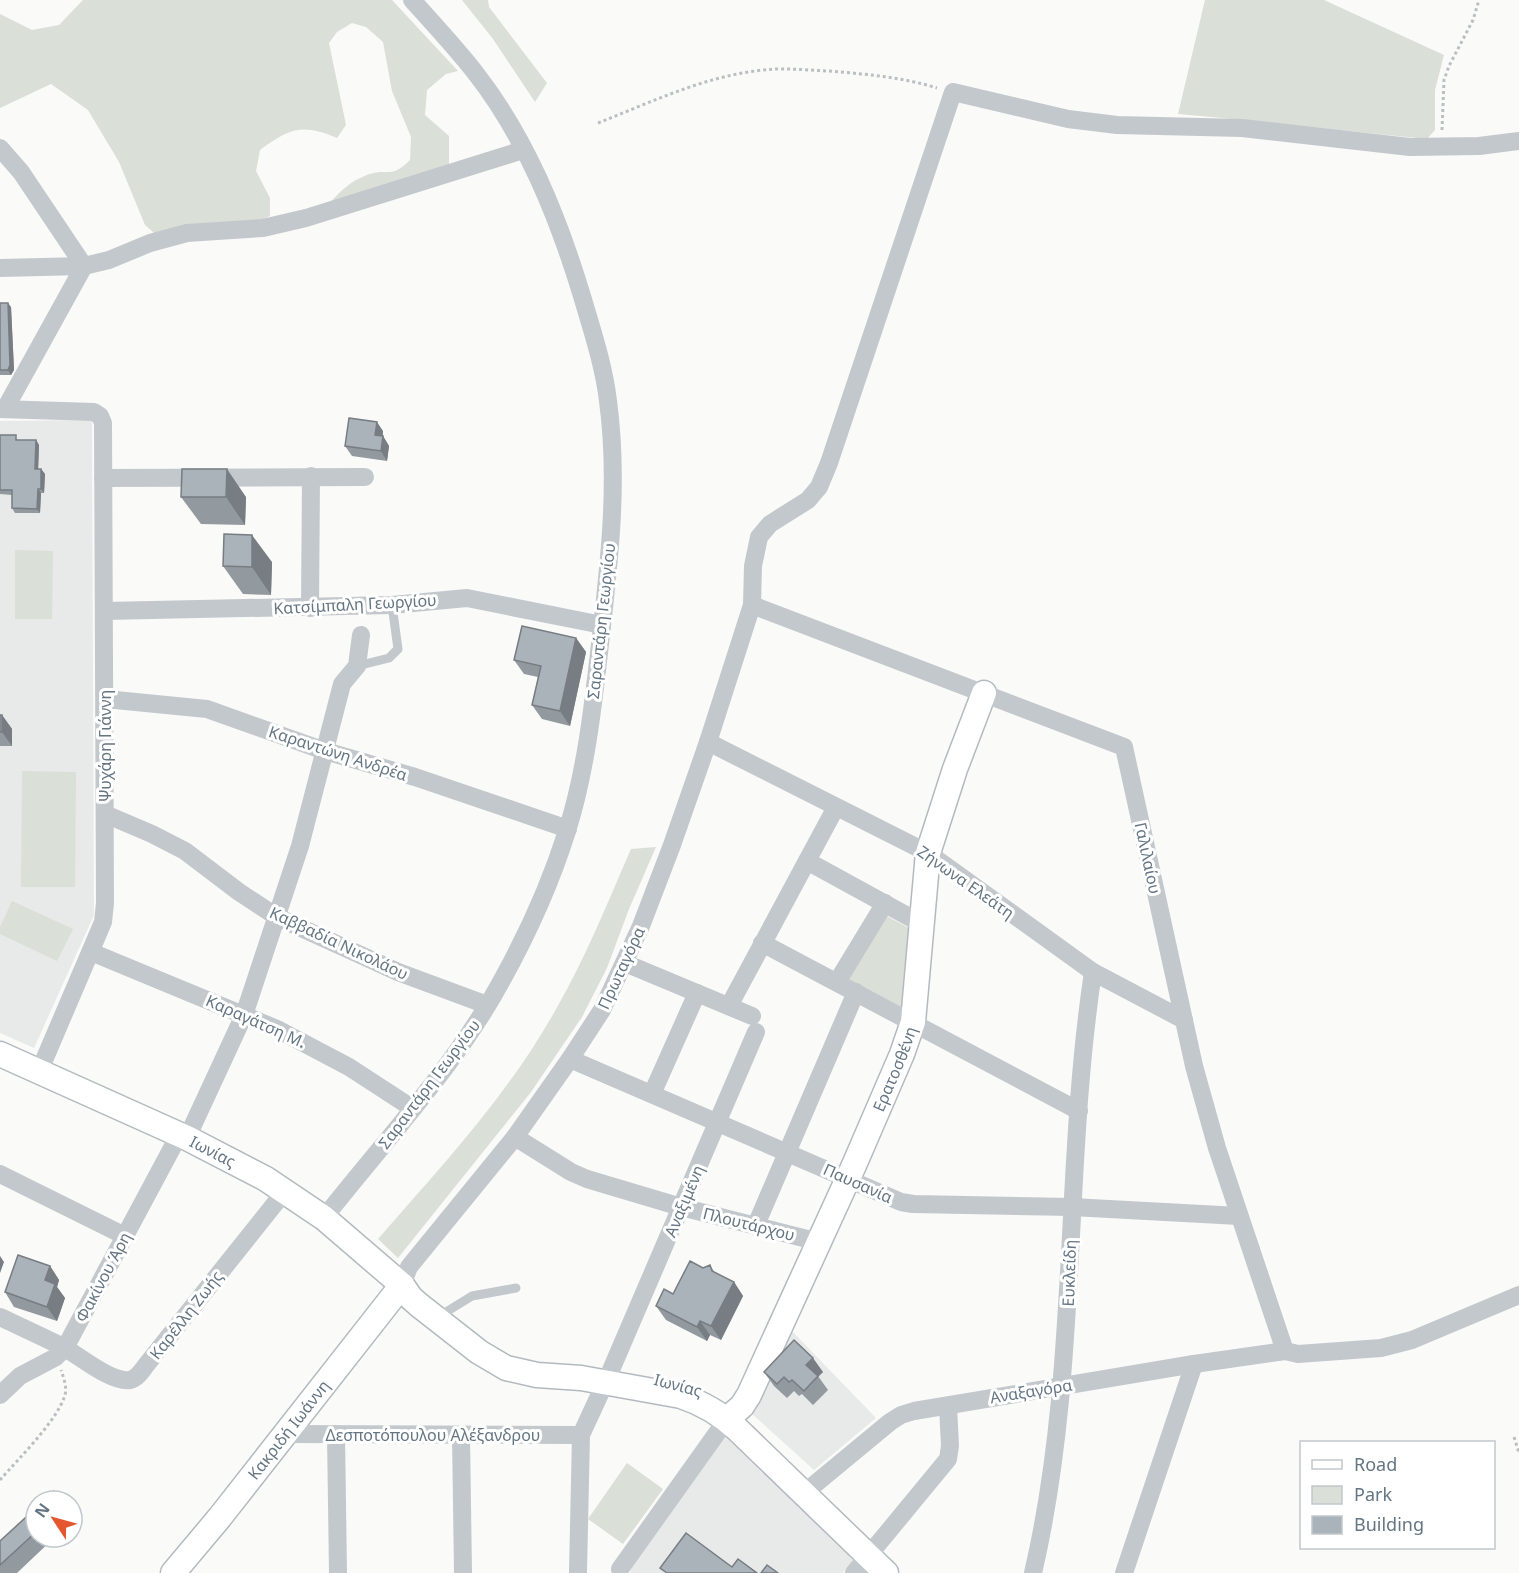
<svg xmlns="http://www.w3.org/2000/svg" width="1519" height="1573" font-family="'Noto Sans',sans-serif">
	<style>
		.built { fill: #e8e9e9 }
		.green { fill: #dadfd7 }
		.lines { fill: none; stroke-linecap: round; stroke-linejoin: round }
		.secondary-casing { stroke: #b3babf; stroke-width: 27 }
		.path { stroke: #bbbfc2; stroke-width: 3; stroke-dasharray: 3 3; stroke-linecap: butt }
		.lane { stroke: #c3c8cc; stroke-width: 9 }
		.street { stroke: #c3c8cc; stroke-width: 18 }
		.secondary { stroke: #fff; stroke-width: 24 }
		.wall { fill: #929a9f }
		.shaded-wall { fill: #777d82 }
		.building { fill: #aab3b9; stroke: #777d82; stroke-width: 1.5 }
		.labels { text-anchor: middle; stroke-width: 6; stroke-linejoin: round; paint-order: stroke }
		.street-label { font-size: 16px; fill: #657683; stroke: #fff }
	</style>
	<rect width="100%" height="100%" fill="#fafaf8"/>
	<g class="built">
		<path d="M 92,420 L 94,915 L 34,1048 L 0,1033 L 0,421 Z"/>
		<path d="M 791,1330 L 876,1418 L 814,1470 L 751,1413 Z"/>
		<path d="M 724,1430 L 853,1560 L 843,1573 L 630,1573 L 635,1557 Z"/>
	</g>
	<g class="green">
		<path d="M 83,0 L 392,0 L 458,71 L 446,74 L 427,90 L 425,115 L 449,136 L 449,166 L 330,203 C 341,190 351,181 367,175 C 388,167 390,180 410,160 L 411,137 L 392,91 L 383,42 L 366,27 L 352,23 L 337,32 L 329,43 L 346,125 L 337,138 C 303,123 289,128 260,150 L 256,171 L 270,198 L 270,216 L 254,224 L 154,233 L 145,225 L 119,162 L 88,110 L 51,84 L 0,108 L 0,14 L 32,30 L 59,25 Z"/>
		<path d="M 462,0 L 488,0 L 489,7 L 547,83 L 535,102 L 493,39 Z"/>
		<path d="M 1205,0 L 1324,0 L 1444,55 L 1435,90 L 1435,130 L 1427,139 C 1344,131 1261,121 1178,114 Z"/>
		<path d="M 15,550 L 53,551 L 52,619 L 15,619 Z"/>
		<path d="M 22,771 L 76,772 L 75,887 L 21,887 Z"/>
		<path d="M 656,847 L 629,909 L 607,968 L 582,1017 L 531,1092 L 398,1258 L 378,1239 C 441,1167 508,1095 555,1011 C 585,959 607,904 631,849 Z"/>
		<path d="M 12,901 L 73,929 L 57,961 L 0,934 L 0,927 Z"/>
		<path d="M 883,914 L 909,928 L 902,1007 L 845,977 Z"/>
		<path d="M 627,1463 L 663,1489 L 623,1544 L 588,1519 Z"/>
	</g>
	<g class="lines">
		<g class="secondary-casing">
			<g id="secondary">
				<path id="s1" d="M 0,1054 L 187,1138 L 266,1179 L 324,1218 L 402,1285 L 411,1298 L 419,1305 L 479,1352 L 506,1368 L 537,1375 L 581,1378 L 681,1396 C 702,1403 721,1414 737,1429 L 886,1573"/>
				<path id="s2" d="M 727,1419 L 742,1406 L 749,1395 L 855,1163 L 902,1054 L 913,1022 L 928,853 L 955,769 L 984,693"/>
				<path id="s3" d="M 173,1573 L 220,1517 L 402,1285"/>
			</g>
		</g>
		<g class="path">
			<path d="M 598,123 C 649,103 701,78 755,71 C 780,67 804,70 828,71 C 865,74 902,77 937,88"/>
			<path d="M 1442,130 L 1444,80 L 1449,66 L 1473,20 L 1479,0"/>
			<path d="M 1514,1437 L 1519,1453"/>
			<path d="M 0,1480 C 19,1458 54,1424 64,1398 C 68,1389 64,1379 61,1370"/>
		</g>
		<g class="lane">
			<path d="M 357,666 L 389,658 L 398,649 L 392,605"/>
			<path d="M 446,1312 L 472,1296 L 516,1288"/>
		</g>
		<g class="street">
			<path d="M 0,148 L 21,172 L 84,266"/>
			<path d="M 0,268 L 84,266 L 109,260 L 150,243 L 187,233 L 263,228 L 306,218 L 523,150"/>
			<path d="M 0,409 L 94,412 L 100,416 L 103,423 L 105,903 L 103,922 L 39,1072"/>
			<path d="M 5,409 L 84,266"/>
			<path d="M 103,478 L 365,477"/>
			<path d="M 752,605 L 1124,747 L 1194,1066 L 1217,1148 L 1285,1351"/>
			<path d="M 310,608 L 311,476"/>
			<path d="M 105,611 L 392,605 L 467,598 L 602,625"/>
			<path d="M 105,699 L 207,709 L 325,751 L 415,777 L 568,829"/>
			<path d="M 708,742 L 928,853 L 1093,972 L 1184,1020"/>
			<path d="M 105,814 L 152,834 L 185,851 L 239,892 L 277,917 L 398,972 L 487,1005"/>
			<path d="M 807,861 L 922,924"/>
			<path d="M 762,943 L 1079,1111"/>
			<path d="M 91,952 L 277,1029 L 349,1067 L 412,1108"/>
			<path d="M 625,963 L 752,1016"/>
			<path d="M 837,982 L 885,903"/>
			<path d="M 729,1006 L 836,807"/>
			<path d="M 570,1059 L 901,1202 L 913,1204 L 1072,1207 L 1239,1216"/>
			<path d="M 652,1094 L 697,993"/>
			<path d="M 515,1137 L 571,1172 L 587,1179 L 681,1207 L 819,1242"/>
			<path d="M 187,1138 L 244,1015 L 300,846 L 342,684 L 357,666 L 361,635"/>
			<path d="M 0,1174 L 125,1236"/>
			<path d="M 324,1218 C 385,1140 455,1067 502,980 C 528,933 551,882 567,831 C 586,771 593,706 600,644 C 609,564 619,483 608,401 C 604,366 592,330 582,296 C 558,217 526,137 474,71 C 455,47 433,23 412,0"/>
			<path d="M 756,1225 L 856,992"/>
			<path d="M 402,1285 L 409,1267 L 515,1137 L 570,1059 L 602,1010 L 641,926 L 672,845 L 708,742 L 752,605 L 753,566 L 759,537 L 770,524 L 808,500 L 819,487 L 829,463 L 953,92 L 1068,119 L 1117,125 L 1242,128 L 1410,147 L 1479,146 L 1519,141"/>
			<path d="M 0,1317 C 21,1327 43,1337 63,1347 C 80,1356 111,1383 130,1380 C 138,1378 142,1370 147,1364 L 285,1191"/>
			<path d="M 611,1370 L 756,1032"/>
			<path d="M 0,1395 L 20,1376 L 56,1357 L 65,1348 L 179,1135"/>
			<path d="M 285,1434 L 581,1435"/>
			<path d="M 336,1434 L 338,1573"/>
			<path d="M 461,1435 L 463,1573"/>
			<path d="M 803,1494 L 890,1422 L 901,1415 L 914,1411 L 1194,1364 L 1285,1351 L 1298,1354 L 1381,1348 L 1412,1340 L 1519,1295"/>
			<path d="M 620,1569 L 727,1419"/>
			<path d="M 578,1573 L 581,1435 L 605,1383"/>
			<path d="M 854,1573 L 948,1459 L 950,1446 L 948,1406"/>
			<path d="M 1033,1573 C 1079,1376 1063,1171 1093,972"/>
			<path d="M 1124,1573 L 1194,1364"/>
		</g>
		<use href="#secondary" class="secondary"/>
	</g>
	<g class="wall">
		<path d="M 0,303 L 11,307 L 14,370 L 11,375 L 0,375 Z"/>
		<path d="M 383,431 L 383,436 L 389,446 L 387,461 L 352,456 L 345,446 Z"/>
		<path d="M 0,435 L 19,440 L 36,440 L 39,445 L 38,469 L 41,469 L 45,474 L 44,493 L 41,493 L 40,513 L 15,513 L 12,508 L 12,495 L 0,494 Z"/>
		<path d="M 181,497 L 246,497 L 245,525 L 201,524 Z"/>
		<path d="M 272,562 L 271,595 L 243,594 L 223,566 Z"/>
		<path d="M 576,638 L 586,652 L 570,726 L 542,719 L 532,705 L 538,677 L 524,674 L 514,660 Z"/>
		<path d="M 0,715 L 2,715 L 12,729 L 12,746 L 0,746 Z"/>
		<path d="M 710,1265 L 715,1273 L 734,1282 L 743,1296 L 721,1340 L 710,1335 L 707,1341 L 666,1320 L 656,1306 L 673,1294 L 703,1268 Z"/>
		<path d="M 50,1266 L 59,1280 L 57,1287 L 65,1298 L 57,1321 L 14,1307 L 5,1292 Z"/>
		<path d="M 764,1372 L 823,1372 L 818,1376 L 828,1390 L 813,1405 L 802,1394 L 799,1396 L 794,1391 L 787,1398 L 774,1386 Z"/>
		<path d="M 36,1508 L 36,1537 L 55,1537 L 17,1573 L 0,1573 L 0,1541 Z"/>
		<path d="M 72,1512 L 76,1518 L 72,1522 Z"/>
	</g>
	<g class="shaded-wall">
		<path d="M 8,303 L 11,307 L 14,370 L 11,375 L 8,370 Z"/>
		<path d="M 377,422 L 383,431 L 381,445 L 375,435 Z"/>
		<path d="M 383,436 L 389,446 L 387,461 L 381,451 Z"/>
		<path d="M 36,440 L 39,445 L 38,474 L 35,469 Z"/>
		<path d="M 41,469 L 45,474 L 44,493 L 41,489 Z"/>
		<path d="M 227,469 L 246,497 L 245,525 L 226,497 Z"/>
		<path d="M 38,489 L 41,493 L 40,513 L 37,509 Z"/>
		<path d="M 252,535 L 272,562 L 271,595 L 252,567 Z"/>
		<path d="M 576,638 L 586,652 L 570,726 L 560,711 Z"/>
		<path d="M 2,715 L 12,729 L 12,746 L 2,732 Z"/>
		<path d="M 0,1256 L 4,1262 L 0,1273 Z"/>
		<path d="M 50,1266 L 59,1280 L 57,1287 L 65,1298 L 57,1321 L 47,1307 L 45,1280 Z"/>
		<path d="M 734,1282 L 743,1296 L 721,1340 L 711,1326 Z"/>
		<path d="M 700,1321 L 710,1335 L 707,1341 L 697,1327 Z"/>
		<path d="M 813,1358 L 823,1372 L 816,1379 L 806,1365 Z"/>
	</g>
	<g class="building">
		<path d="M 0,303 L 8,303 L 10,365 L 8,370 L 0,370 Z"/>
		<path d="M 349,418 L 377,422 L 375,435 L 383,436 L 381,451 L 345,446 Z"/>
		<path d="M 0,435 L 16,435 L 16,440 L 36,440 L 35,469 L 41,469 L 41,489 L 38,489 L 37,509 L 12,508 L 12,490 L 0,490 Z"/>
		<path d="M 182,469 L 227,469 L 226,497 L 181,497 Z"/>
		<path d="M 224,534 L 252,535 L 252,567 L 223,566 Z"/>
		<path d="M 522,626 L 576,638 L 560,711 L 532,705 L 541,666 L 514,660 Z"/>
		<rect x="0" y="715" width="2" height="17"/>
		<path d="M 18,1255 L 50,1266 L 45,1280 L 55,1284 L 47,1307 L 5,1292 Z"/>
		<path d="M 690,1261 L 703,1268 L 710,1265 L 712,1271 L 734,1282 L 711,1326 L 700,1321 L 697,1327 L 656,1306 L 664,1289 L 673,1294 Z"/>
		<path d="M 794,1340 L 813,1358 L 806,1365 L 818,1376 L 804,1391 L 792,1380 L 789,1382 L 784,1377 L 777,1384 L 764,1372 Z"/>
		<path d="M 54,1491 L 63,1501 L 43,1501 Z"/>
		<path d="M 36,1508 L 36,1532 L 0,1565 L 0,1541 Z"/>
		<path d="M 686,1533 L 732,1567 L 738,1559 L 757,1573 L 667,1573 L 660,1568 Z"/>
		<path d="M 767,1565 L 778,1573 L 761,1573 Z"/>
	</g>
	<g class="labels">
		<g class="street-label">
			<text transform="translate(355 604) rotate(-3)" y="6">Κατσίμπαλη Γεωργίου</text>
			<text transform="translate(601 621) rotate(-84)" y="6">Σαραντάρη Γεωργίου</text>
			<text transform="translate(105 746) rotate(-90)" y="6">Ψυχάρη Γιάννη</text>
			<text transform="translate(338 753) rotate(18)" y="6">Καραντώνη Ανδρέα</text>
			<text transform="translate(1148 858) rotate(78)" y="6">Γαλιλαίου</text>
			<text transform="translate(966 882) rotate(35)" y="6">Ζήνωνα Ελεάτη</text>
			<text transform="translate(339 943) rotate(25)" y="6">Καββαδία Νικολάου</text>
			<text transform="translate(621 968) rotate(-65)" y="6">Πρωταγόρα</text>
			<text transform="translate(256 1021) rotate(24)" y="6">Καραγάτση Μ.</text>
			<text dy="6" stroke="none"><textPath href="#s2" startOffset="390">Ερατοσθένη</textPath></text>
			<text transform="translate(429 1084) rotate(-53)" y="6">Σαραντάρη Γεωργίου</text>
			<text dy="6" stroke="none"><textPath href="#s1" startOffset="234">Ιωνίας</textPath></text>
			<text transform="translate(858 1183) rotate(24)" y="6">Παυσανία</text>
			<text transform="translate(684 1201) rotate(-67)" y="6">Αναξιμένη</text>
			<text transform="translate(749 1224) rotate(14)" y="6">Πλουτάρχου</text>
			<text transform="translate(1069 1273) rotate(-88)" y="6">Ευκλείδη</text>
			<text transform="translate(103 1277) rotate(-62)" y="6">Φακίνου Άρη</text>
			<text transform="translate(186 1315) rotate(-52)" y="6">Καρέλλη Ζωής</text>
			<text transform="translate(678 1385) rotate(15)" y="6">Ιωνίας</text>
			<text transform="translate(1031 1391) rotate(-9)" y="6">Αναξαγόρα</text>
			<text dy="6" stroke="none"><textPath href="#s3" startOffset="184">Κακριδή Ιωάννη</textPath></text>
			<text x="433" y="1441">Δεσποτόπουλου Αλέξανδρου</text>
		</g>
	</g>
	<rect x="1300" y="1441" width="195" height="108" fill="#ffffff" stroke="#c1c8cd" stroke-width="1.5"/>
	<rect x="1312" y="1460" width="30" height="9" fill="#ffffff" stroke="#c1c8cd" stroke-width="1.5"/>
	<text x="1354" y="1471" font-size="18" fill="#657683">Road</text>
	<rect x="1312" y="1486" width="30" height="18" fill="#dadfd7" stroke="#c1c8cd" stroke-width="1.5"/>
	<text x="1354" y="1501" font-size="18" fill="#657683">Park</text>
	<rect x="1312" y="1516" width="30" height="18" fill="#aab3b9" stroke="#c1c8cd" stroke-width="1.5"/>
	<text x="1354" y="1531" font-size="18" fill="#657683">Building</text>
	<g transform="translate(54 1519) rotate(306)"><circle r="28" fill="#ffffff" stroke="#c1c8cd" stroke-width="1.5"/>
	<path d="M0-4.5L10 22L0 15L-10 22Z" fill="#e4572e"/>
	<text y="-9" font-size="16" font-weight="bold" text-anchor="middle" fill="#657683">N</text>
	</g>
</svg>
